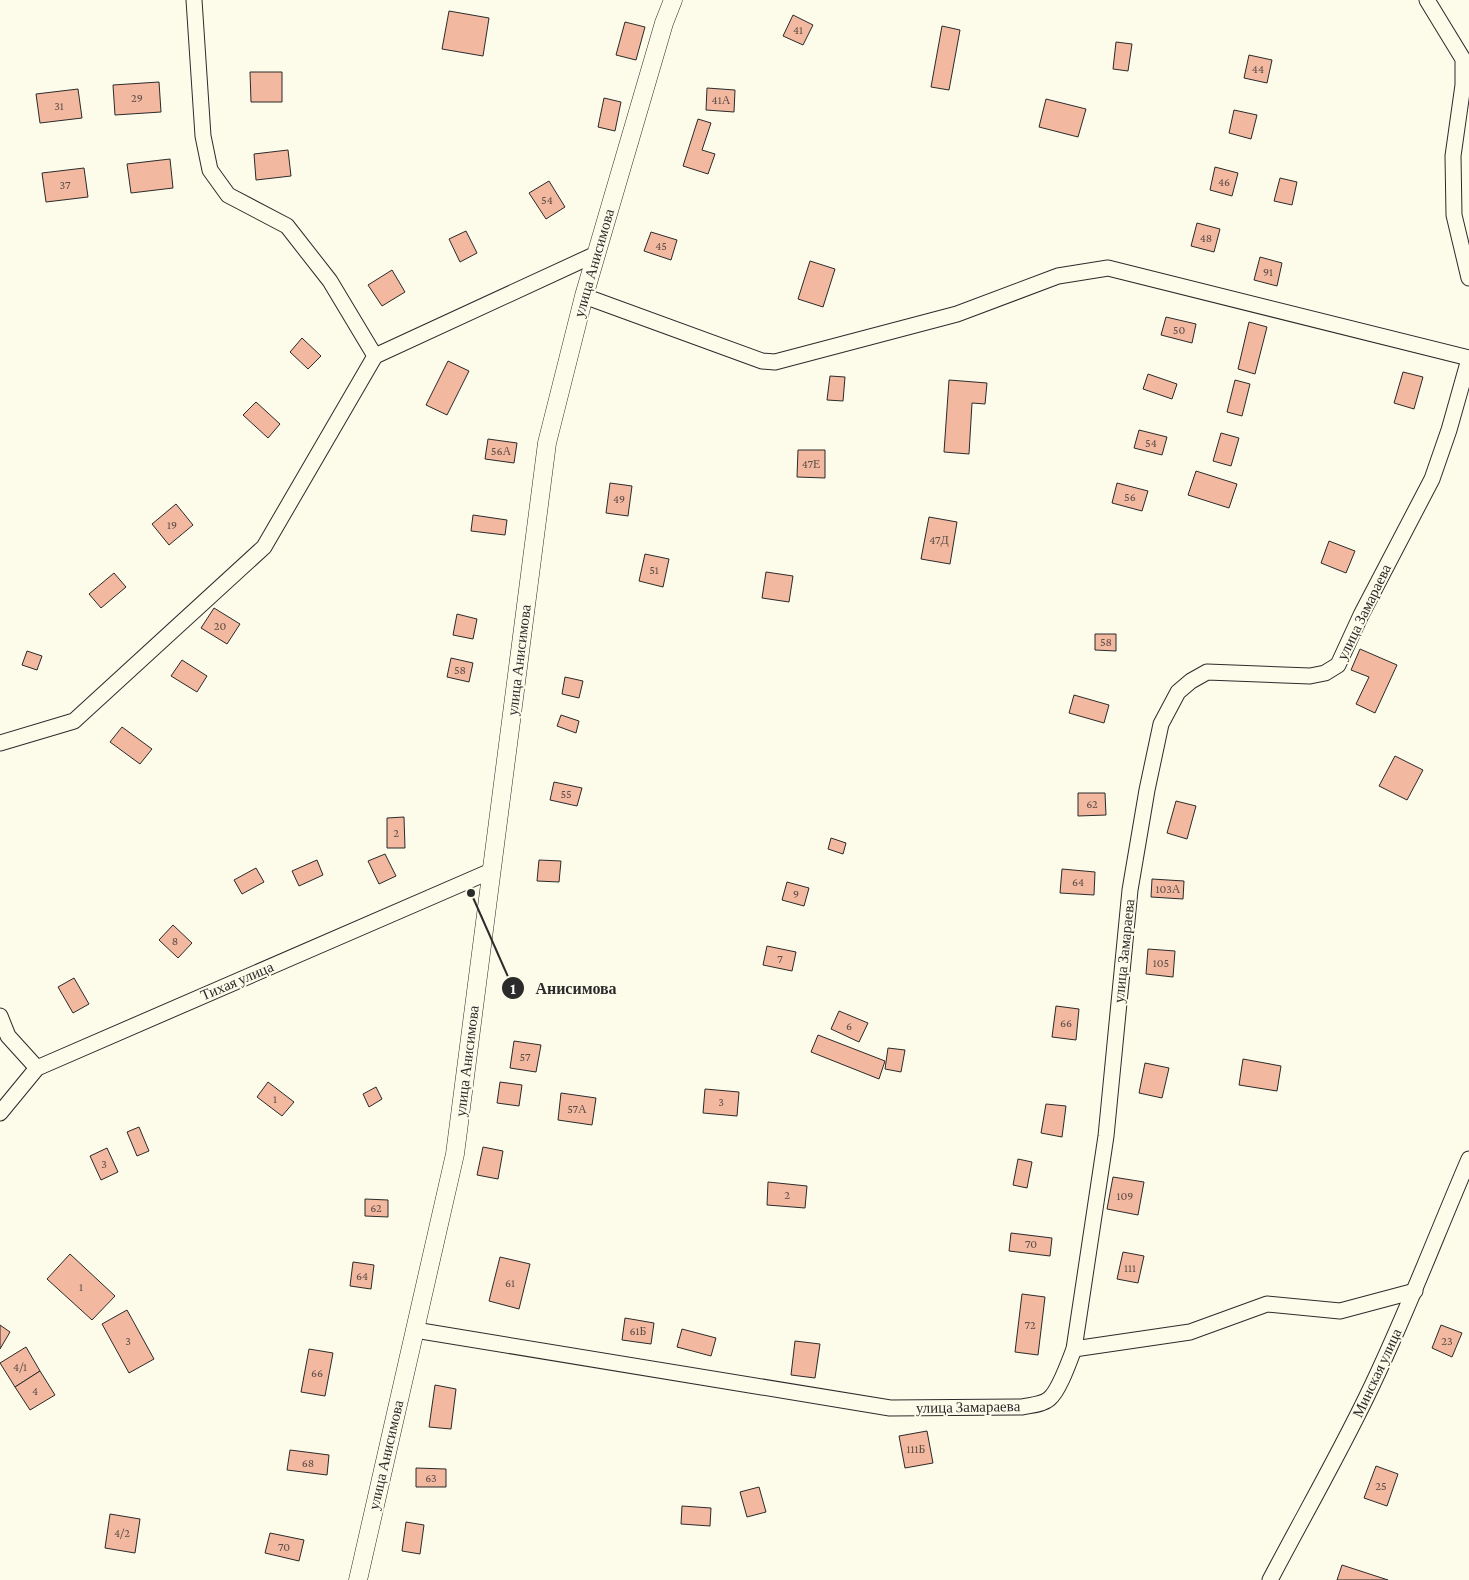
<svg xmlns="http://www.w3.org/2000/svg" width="1469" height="1580" font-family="'Crimson Pro',serif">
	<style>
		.building { fill: #f2b8a0; stroke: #2b2b2b }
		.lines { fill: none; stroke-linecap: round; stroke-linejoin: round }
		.minor-casing { stroke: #2b2b2b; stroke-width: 17 }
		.tertiary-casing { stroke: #2b2b2b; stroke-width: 19 }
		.minor { stroke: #fdfbea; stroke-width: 15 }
		.tertiary { stroke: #fdfbea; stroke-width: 18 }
		.labels { text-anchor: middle; stroke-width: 4; stroke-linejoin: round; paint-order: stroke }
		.number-label { font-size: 12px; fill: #5d4e48 }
		.street-label { font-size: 15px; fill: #2b2b2b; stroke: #fdfbea }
		.leader { fill: none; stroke: #2b2b2b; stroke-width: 2 }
		.callout-dot { fill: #2b2b2b; stroke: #fdfbea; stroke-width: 2 }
		.mark-label { font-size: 15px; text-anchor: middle; font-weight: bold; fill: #fff }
		.callout-label { font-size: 16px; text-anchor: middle; font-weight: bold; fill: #2b2b2b; stroke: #fdfbea; stroke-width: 4; stroke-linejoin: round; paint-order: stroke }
	</style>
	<rect width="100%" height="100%" fill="#fdfbea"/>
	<g class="building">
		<path d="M 449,11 L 489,18 L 483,56 L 442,49 Z"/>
		<path d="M 793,15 L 813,25 L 803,45 L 783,36 Z"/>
		<path d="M 625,22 L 645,27 L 636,60 L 616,55 Z"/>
		<path d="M 942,26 L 960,30 L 949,90 L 931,87 Z"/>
		<path d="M 1116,42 L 1132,44 L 1128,71 L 1113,69 Z"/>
		<path d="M 1249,55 L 1272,60 L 1267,83 L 1244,78 Z"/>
		<path d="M 250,72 L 282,72 L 282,102 L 251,102 Z"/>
		<path d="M 159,82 L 161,112 L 115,115 L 113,85 Z"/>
		<path d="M 707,88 L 735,90 L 734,112 L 706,110 Z"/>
		<path d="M 78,89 L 82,118 L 40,123 L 36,94 Z"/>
		<path d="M 604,98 L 621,102 L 615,131 L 598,127 Z"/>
		<path d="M 1046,99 L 1086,109 L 1078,137 L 1039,127 Z"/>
		<path d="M 1234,110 L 1257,115 L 1251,139 L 1229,133 Z"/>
		<path d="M 698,119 L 711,123 L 702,150 L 715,154 L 708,174 L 683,166 Z"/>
		<path d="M 288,150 L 291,176 L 256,180 L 254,154 Z"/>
		<path d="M 170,159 L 173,188 L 131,193 L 127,164 Z"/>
		<path d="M 1215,167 L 1238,173 L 1232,196 L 1210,190 Z"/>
		<path d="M 84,168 L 88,197 L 46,202 L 42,173 Z"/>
		<path d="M 1280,178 L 1297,182 L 1292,205 L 1274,201 Z"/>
		<path d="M 549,181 L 565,207 L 546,219 L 529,193 Z"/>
		<path d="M 1197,223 L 1220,229 L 1214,252 L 1191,246 Z"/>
		<path d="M 466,231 L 477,253 L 460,262 L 449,239 Z"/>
		<path d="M 651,232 L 677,240 L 671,260 L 644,251 Z"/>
		<path d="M 1260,257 L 1282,263 L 1277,286 L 1254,280 Z"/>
		<path d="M 810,261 L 835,269 L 823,307 L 798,299 Z"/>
		<path d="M 392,270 L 405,292 L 382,306 L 368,285 Z"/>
		<path d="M 1166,317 L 1196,324 L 1192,343 L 1161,335 Z"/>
		<path d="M 1249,322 L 1267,327 L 1255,374 L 1238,369 Z"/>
		<path d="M 302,338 L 321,356 L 308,369 L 290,352 Z"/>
		<path d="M 448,361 L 469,371 L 447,415 L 426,405 Z"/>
		<path d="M 1403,372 L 1423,377 L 1414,409 L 1394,403 Z"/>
		<path d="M 1148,374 L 1177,384 L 1172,399 L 1143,389 Z"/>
		<path d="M 830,376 L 845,377 L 843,401 L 827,400 Z"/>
		<path d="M 949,380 L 987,383 L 985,404 L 972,403 L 969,454 L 944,452 Z"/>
		<path d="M 1235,380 L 1250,384 L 1242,416 L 1227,412 Z"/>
		<path d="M 256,402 L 280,424 L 268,438 L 243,415 Z"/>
		<path d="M 1139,430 L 1167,437 L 1162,455 L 1134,448 Z"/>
		<path d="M 1221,433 L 1239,438 L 1231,466 L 1213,461 Z"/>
		<path d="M 488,439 L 517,443 L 514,463 L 485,459 Z"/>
		<path d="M 798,450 L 825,450 L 825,478 L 797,477 Z"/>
		<path d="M 1196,471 L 1237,484 L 1229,508 L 1188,495 Z"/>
		<path d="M 610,483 L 632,486 L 628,516 L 606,513 Z"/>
		<path d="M 1117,483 L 1148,491 L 1142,511 L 1112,503 Z"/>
		<path d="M 176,504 L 193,525 L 169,545 L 152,524 Z"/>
		<path d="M 473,515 L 507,520 L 505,535 L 471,531 Z"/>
		<path d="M 929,517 L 957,522 L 950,564 L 921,559 Z"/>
		<path d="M 1329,541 L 1355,551 L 1346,573 L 1321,563 Z"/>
		<path d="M 645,554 L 669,559 L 663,587 L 639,581 Z"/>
		<path d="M 766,572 L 793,576 L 789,602 L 762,598 Z"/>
		<path d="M 114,573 L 126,587 L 101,608 L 89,594 Z"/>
		<path d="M 214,608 L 240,624 L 227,644 L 201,628 Z"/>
		<path d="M 457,614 L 477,619 L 473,639 L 453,635 Z"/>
		<path d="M 1095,634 L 1116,634 L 1116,651 L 1095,650 Z"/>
		<path d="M 1360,649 L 1397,665 L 1375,713 L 1356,704 L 1369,677 L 1351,670 Z"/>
		<path d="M 27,651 L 42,656 L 37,670 L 22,665 Z"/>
		<path d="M 451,658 L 473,663 L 469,682 L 447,677 Z"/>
		<path d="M 182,660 L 207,676 L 197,692 L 171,676 Z"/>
		<path d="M 565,677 L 583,681 L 579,698 L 562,694 Z"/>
		<path d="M 1074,695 L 1109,705 L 1104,723 L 1069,713 Z"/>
		<path d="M 561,715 L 579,721 L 576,733 L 557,726 Z"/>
		<path d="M 122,727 L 152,749 L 140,764 L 110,742 Z"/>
		<path d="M 1395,756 L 1423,770 L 1407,800 L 1379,786 Z"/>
		<path d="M 554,782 L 582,788 L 577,806 L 550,800 Z"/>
		<path d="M 1078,793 L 1105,793 L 1106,815 L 1078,816 Z"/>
		<path d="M 1176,801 L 1196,806 L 1187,839 L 1167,833 Z"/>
		<path d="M 404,817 L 405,848 L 387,848 L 387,818 Z"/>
		<path d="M 831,838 L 846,843 L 843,854 L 828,849 Z"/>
		<path d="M 385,854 L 396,876 L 379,884 L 368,861 Z"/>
		<path d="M 317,860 L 323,875 L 299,886 L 292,871 Z"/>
		<path d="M 539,860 L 561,861 L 559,882 L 537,881 Z"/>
		<path d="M 256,868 L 264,882 L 242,894 L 234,880 Z"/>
		<path d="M 1062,869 L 1095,872 L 1094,895 L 1060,893 Z"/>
		<path d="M 1152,879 L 1184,881 L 1183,899 L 1151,897 Z"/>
		<path d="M 787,882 L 809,888 L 804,906 L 782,900 Z"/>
		<path d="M 173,925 L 192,943 L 178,958 L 159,940 Z"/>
		<path d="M 767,946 L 796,952 L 792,971 L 763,965 Z"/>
		<path d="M 1148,949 L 1175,951 L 1173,977 L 1146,974 Z"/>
		<path d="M 74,978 L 89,1004 L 73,1013 L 58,987 Z"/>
		<path d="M 1056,1006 L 1079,1009 L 1076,1040 L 1052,1037 Z"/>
		<path d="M 839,1011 L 868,1023 L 859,1042 L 831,1029 Z"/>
		<path d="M 818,1035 L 885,1061 L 879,1079 L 811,1052 Z"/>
		<path d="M 514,1041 L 541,1045 L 536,1072 L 510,1068 Z"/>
		<path d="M 888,1048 L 905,1050 L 901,1072 L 885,1069 Z"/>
		<path d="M 1243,1059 L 1281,1066 L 1277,1091 L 1239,1085 Z"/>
		<path d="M 1145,1063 L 1169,1068 L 1162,1098 L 1139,1093 Z"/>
		<path d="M 268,1082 L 294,1102 L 282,1116 L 257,1097 Z"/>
		<path d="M 500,1082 L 522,1085 L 519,1106 L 497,1103 Z"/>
		<path d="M 376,1087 L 382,1099 L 369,1107 L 363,1094 Z"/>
		<path d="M 705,1089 L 739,1092 L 737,1116 L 703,1113 Z"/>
		<path d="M 561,1093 L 596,1098 L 592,1125 L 558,1120 Z"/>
		<path d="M 1046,1104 L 1066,1106 L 1062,1137 L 1041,1133 Z"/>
		<path d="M 139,1127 L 149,1151 L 137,1156 L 127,1132 Z"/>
		<path d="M 483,1147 L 503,1151 L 498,1179 L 477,1175 Z"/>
		<path d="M 107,1148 L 118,1172 L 101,1180 L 90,1156 Z"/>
		<path d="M 1018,1159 L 1032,1162 L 1027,1188 L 1013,1185 Z"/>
		<path d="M 1113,1177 L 1144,1182 L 1138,1215 L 1107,1209 Z"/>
		<path d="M 768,1182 L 807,1186 L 805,1208 L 767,1205 Z"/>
		<path d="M 365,1199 L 388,1200 L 388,1217 L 365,1216 Z"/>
		<path d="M 1011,1233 L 1052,1238 L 1050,1256 L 1009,1251 Z"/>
		<path d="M 1123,1252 L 1144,1256 L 1138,1283 L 1117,1279 Z"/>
		<path d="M 70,1254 L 115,1296 L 92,1320 L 47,1279 Z"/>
		<path d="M 500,1257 L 530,1264 L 519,1309 L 489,1301 Z"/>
		<path d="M 353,1262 L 374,1265 L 371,1289 L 350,1286 Z"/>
		<path d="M 1022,1294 L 1045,1297 L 1038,1355 L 1015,1352 Z"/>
		<path d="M 127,1310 L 154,1359 L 129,1373 L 102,1324 Z"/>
		<path d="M 625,1318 L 654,1323 L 651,1344 L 622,1340 Z"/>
		<path d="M 0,1325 L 10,1332 L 0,1349 Z"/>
		<path d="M 1441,1325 L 1462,1333 L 1452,1357 L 1432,1348 Z"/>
		<path d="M 682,1329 L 716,1338 L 711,1356 L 677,1347 Z"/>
		<path d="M 795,1341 L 820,1344 L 815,1378 L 791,1375 Z"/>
		<path d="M 26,1347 L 40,1371 L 15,1387 L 0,1363 Z"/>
		<path d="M 309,1349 L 333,1353 L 325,1396 L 301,1392 Z"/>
		<path d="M 40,1371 L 55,1395 L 30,1410 L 15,1387 Z"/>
		<path d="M 435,1385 L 456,1389 L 451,1429 L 429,1427 Z"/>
		<path d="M 927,1431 L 933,1463 L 905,1468 L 899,1436 Z"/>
		<path d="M 290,1450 L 329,1455 L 327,1475 L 287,1470 Z"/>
		<path d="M 1376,1466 L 1398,1474 L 1387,1506 L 1364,1498 Z"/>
		<path d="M 416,1468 L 446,1469 L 446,1487 L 416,1487 Z"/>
		<path d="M 759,1487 L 766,1512 L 747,1517 L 740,1492 Z"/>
		<path d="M 682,1506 L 711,1508 L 710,1526 L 681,1524 Z"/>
		<path d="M 110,1514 L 140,1519 L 135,1553 L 105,1548 Z"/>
		<path d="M 406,1522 L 424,1525 L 420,1554 L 402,1551 Z"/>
		<path d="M 270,1533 L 304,1540 L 299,1561 L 265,1553 Z"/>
		<path d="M 1342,1565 L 1388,1580 L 1337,1580 Z"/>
	</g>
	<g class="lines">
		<g class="minor-casing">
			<g id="minor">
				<path d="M 194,0 L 203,136 L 210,170 L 228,195 L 287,226 L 330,281 L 375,356"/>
				<path d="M 1427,0 L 1463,59 L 1463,85 L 1453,156 L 1454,215 L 1469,278"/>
				<path d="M 584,296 L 762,361 L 775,362 L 957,314 L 1058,276 L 1108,268 L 1469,358"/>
				<path d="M 0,743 L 74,721 L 264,547 L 375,356 L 596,254"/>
				<path d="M 0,1016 L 8,1036 L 37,1068"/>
				<path d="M 0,1113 L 37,1068 L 491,871"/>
				<path d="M 415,1330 L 890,1408 L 1022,1407 C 1030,1405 1042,1405 1049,1399 C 1059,1391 1069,1362 1074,1349 L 1106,1136 L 1130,890 L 1147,790 L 1161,724 L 1178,692 L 1191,681 L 1207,672 L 1310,676 L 1325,673 L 1338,665 L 1361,615 L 1432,479 L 1449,430 L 1469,359"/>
				<path d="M 1074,1349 L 1190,1332 L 1267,1304 L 1340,1311 L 1415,1291"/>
				<path d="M 1270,1580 C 1302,1519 1337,1458 1367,1396 C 1405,1318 1435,1238 1469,1159"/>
			</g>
		</g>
		<g class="tertiary-casing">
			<path id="tertiary" d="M 358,1580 L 455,1154 L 547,443 L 584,296 L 664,23 L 673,0"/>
		</g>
		<use href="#minor" class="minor"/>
		<use href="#tertiary" class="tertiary"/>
	</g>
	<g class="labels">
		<g class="number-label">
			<text x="798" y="34">41</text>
			<text x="1258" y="73">44</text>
			<text x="137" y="102">29</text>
			<text x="721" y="104">41А</text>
			<text x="59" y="110">31</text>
			<text x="1224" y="186">46</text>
			<text x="65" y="189">37</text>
			<text x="547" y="204">54</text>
			<text x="1206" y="242">48</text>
			<text x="661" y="250">45</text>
			<text x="1268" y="276">91</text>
			<text x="1179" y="334">50</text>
			<text x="1151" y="447">54</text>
			<text x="501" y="455">56А</text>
			<text x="811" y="468">47Е</text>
			<text x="1130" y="501">56</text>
			<text x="619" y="503">49</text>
			<text x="172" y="529">19</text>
			<text x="939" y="544">47Д</text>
			<text x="654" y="574">51</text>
			<text x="220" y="630">20</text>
			<text x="1106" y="646">58</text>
			<text x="460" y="674">58</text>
			<text x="566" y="798">55</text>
			<text x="1092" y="808">62</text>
			<text x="396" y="837">2</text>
			<text x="1078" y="886">64</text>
			<text x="1168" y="893">103А</text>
			<text x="796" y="898">9</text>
			<text x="175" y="945">8</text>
			<text x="780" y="963">7</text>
			<text x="1161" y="967">105</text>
			<text x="1066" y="1027">66</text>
			<text x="849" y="1030">6</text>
			<text x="525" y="1061">57</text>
			<text x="275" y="1103">1</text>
			<text x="721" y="1106">3</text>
			<text x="577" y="1113">57А</text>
			<text x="104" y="1168">3</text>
			<text x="787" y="1199">2</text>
			<text x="1125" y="1200">109</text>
			<text x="376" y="1212">62</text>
			<text x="1031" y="1248">70</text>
			<text x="1130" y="1272">111</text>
			<text x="362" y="1280">64</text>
			<text x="510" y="1287">61</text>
			<text x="81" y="1291">1</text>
			<text x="1030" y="1329">72</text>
			<text x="638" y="1335">61Б</text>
			<text x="128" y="1345">3</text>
			<text x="1447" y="1345">23</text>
			<text x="20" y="1371">4/1</text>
			<text x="317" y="1377">66</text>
			<text x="35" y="1395">4</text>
			<text x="916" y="1453">111Б</text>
			<text x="308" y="1467">68</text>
			<text x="431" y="1482">63</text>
			<text x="1381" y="1490">25</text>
			<text x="122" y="1537">4/2</text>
			<text x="284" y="1551">70</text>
		</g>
		<g class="street-label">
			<text transform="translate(594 263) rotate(-74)" y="5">улица Анисимова</text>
			<text transform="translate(1364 612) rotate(-64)" y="5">улица Замараева</text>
			<text transform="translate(519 660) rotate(-83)" y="5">улица Анисимова</text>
			<text transform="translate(1124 951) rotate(-84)" y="5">улица Замараева</text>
			<text transform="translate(237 981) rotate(-23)" y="5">Тихая улица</text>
			<text transform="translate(467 1061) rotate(-83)" y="5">улица Анисимова</text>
			<text transform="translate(1377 1373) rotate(-65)" y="5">Минская улица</text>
			<text transform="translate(968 1407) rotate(-1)" y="5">улица Замараева</text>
			<text transform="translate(386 1455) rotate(-77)" y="5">улица Анисимова</text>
		</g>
	</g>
	<path class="leader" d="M471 893L513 988"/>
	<g class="callout-dot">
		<circle cx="471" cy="893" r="5"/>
		<circle cx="513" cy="988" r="12"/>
	</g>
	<g class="mark-label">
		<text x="513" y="994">1</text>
	</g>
	<g class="callout-label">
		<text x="576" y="994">Анисимова</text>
	</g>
</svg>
